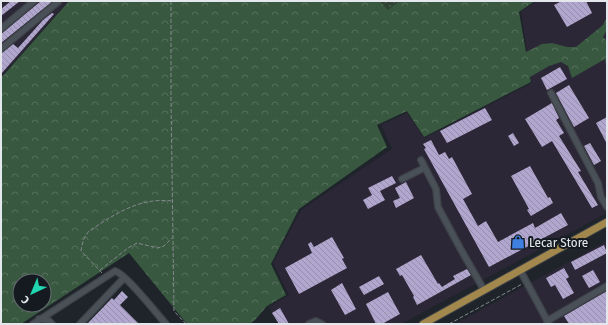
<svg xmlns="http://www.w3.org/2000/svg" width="608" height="325" font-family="'Fira Sans Condensed',sans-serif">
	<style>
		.industrial { fill: #2c2737 }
		.grass { fill: url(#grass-dots) }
		.forest { fill: url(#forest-crowns); fill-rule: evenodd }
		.building { fill: url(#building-back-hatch) }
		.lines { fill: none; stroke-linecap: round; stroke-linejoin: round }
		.minor-casing { stroke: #3d4247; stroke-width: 8 }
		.major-casing { stroke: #3d4247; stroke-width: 9 }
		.path { stroke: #84898e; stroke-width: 1; stroke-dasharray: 4 2; stroke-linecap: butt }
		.minor { stroke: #495057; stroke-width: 5.5 }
		.major { stroke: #a2884d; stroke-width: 7 }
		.labels { text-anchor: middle; stroke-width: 4; stroke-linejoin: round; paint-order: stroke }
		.poi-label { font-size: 13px; fill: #e4e8ed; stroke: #141a20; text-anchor: start }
	</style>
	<defs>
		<pattern id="grass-dots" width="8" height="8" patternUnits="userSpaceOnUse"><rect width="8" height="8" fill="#2f4433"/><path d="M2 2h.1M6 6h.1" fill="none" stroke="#4d5f51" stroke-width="1.8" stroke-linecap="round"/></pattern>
		<pattern id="forest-crowns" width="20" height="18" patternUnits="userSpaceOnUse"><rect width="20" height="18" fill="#385840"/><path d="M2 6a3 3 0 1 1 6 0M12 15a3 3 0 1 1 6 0" fill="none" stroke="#55705c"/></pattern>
		<pattern id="building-back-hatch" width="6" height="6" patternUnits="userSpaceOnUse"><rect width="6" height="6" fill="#b1a7ce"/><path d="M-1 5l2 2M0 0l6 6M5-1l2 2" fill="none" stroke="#968fac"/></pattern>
	</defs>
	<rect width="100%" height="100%" fill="#1e242a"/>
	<g class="industrial">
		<path d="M 6,1 L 68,1 L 1,77 L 1,5 Z"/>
		<path d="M 537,1 L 607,1 L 607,213 L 401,324 L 278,324 L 269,307 L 289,295 L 273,263 L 301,210 L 392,149 L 381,125 L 407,113 L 424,138 L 532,83 L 521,12 Z"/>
		<path d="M 607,241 L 607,324 L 455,324 Z"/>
	</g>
	<path class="grass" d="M 380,1 L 399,1 L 388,10 Z"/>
	<path class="forest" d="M 69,1 L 380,1 L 388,10 L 399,1 L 535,1 L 519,12 L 526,52 L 542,44 L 552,43 L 567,47 L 576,47 L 603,25 L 607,17 L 607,7 L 607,30 L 603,37 L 607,41 L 607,70 L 605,59 L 572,78 L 568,66 L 561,62 L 549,66 L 530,77 L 531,82 L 424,137 L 407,111 L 377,125 L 387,147 L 299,209 L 271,264 L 286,295 L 267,306 L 255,320 L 250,324 L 187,324 L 129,253 L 21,324 L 1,324 L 1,78 ZM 20,281 L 44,281 L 44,305 L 20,305 Z"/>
	<g class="building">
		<path d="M 11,1 L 20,1 L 1,16 L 1,9 Z"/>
		<path d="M 41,1 L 53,1 L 1,43 L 1,34 Z"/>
		<path d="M 562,1 L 586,1 L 592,13 L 567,27 L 554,5 Z"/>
		<path d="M 52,13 L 54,14 L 1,74 L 1,53 L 13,44 L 18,48 L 43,20 Z"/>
		<path d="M 560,67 L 567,79 L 547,90 L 541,78 Z"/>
		<path d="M 569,85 L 589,118 L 574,127 L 556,93 Z"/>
		<path d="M 552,103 L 559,118 L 556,120 L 564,133 L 559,136 L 581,171 L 578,172 L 598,205 L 592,208 L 552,141 L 542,147 L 525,119 Z"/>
		<path d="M 485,108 L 492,120 L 447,143 L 440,131 Z"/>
		<path d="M 607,117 L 607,144 L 596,123 Z"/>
		<path d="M 513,133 L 519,143 L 514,146 L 508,136 Z"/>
		<path d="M 431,140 L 439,155 L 445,152 L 449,159 L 452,157 L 472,194 L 463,199 L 478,226 L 486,221 L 498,242 L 533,223 L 535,228 L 561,213 L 568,225 L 489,267 L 424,149 L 426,148 L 423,144 Z"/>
		<path d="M 590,143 L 601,161 L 594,165 L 584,146 Z"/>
		<path d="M 530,166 L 548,198 L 550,197 L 553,203 L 531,216 L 527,210 L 529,209 L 511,176 Z"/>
		<path d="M 392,176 L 396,183 L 380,191 L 385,200 L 368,209 L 363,200 L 372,195 L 368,188 Z"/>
		<path d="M 406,182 L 414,198 L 396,208 L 393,201 L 400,198 L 395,188 Z"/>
		<path d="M 332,237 L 344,258 L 342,259 L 347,268 L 299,294 L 285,268 L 312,253 L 308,244 L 311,242 L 314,247 Z"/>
		<path d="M 604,245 L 607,253 L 575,270 L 571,262 Z"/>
		<path d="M 421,255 L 438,284 L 439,283 L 442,287 L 455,279 L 453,276 L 467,269 L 471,275 L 417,305 L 413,297 L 414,296 L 402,275 L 400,276 L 396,269 Z"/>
		<path d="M 564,268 L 569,277 L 566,279 L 574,293 L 563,299 L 555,285 L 551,287 L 546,278 Z"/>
		<path d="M 593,270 L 600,282 L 589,288 L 582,276 Z"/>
		<path d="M 379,276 L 384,284 L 364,295 L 359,287 Z"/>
		<path d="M 342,283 L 356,309 L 345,315 L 331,290 Z"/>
		<path d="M 122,291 L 128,297 L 120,305 L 139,324 L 87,324 L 112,298 L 114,300 Z"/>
		<path d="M 607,291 L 607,324 L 569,324 L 564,316 Z"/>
		<path d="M 388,292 L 400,314 L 382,324 L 376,324 L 366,304 Z"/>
		<path d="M 280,308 L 289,324 L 279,324 L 272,313 Z"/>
	</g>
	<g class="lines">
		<g class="minor-casing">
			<g id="minor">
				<path d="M 1,29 L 34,1"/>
				<path d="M 1,49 L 58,2"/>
				<path d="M 551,93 L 598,183 L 601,197 L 607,207"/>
				<path d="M 421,160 L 436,189 L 438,207 L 460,248 L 484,290"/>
				<path d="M 402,179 L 424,168"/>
				<path d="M 520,270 L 549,324"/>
				<path d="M 39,319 L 48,320 L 52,324"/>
				<path d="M 547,321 L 607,286"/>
				<path d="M 33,324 L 115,271 C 126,274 156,313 166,324"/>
				<path d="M 80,324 L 124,278"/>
				<path d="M 309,324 L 316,321 L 322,324"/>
			</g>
		</g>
		<g class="major-casing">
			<path id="major" d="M 423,324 L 607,222"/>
		</g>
		<g class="path">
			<path d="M 171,1 L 171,99 L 174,311 L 186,324"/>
			<path d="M 100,270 L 128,248 L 137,243 L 158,248 L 164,246 L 172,238"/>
			<path d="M 102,273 L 81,251 C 82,243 84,237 89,231 C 115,214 140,197 172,201"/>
			<path d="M 449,324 L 522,284"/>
		</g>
		<use href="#minor" class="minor"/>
		<use href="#major" class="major"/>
	</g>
	<defs>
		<g id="shop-bare" transform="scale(1.08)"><path d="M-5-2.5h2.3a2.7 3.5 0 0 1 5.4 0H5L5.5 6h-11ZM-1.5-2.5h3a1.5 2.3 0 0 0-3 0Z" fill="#3f7fe0" stroke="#141a20" stroke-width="2.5" paint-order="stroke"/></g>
	</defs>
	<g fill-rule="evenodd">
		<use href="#shop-bare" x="518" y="242"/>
	</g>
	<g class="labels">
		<g class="poi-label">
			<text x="529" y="247">Lecar Store</text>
		</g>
	</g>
	<rect width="608" height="325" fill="none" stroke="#e4e8ed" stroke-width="4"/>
	<g transform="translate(32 293) rotate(224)"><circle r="19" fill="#141a20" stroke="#676c72"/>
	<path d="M0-3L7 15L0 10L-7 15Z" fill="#20d5b0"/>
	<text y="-6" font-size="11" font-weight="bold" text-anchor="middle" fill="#e4e8ed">С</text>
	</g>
</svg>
